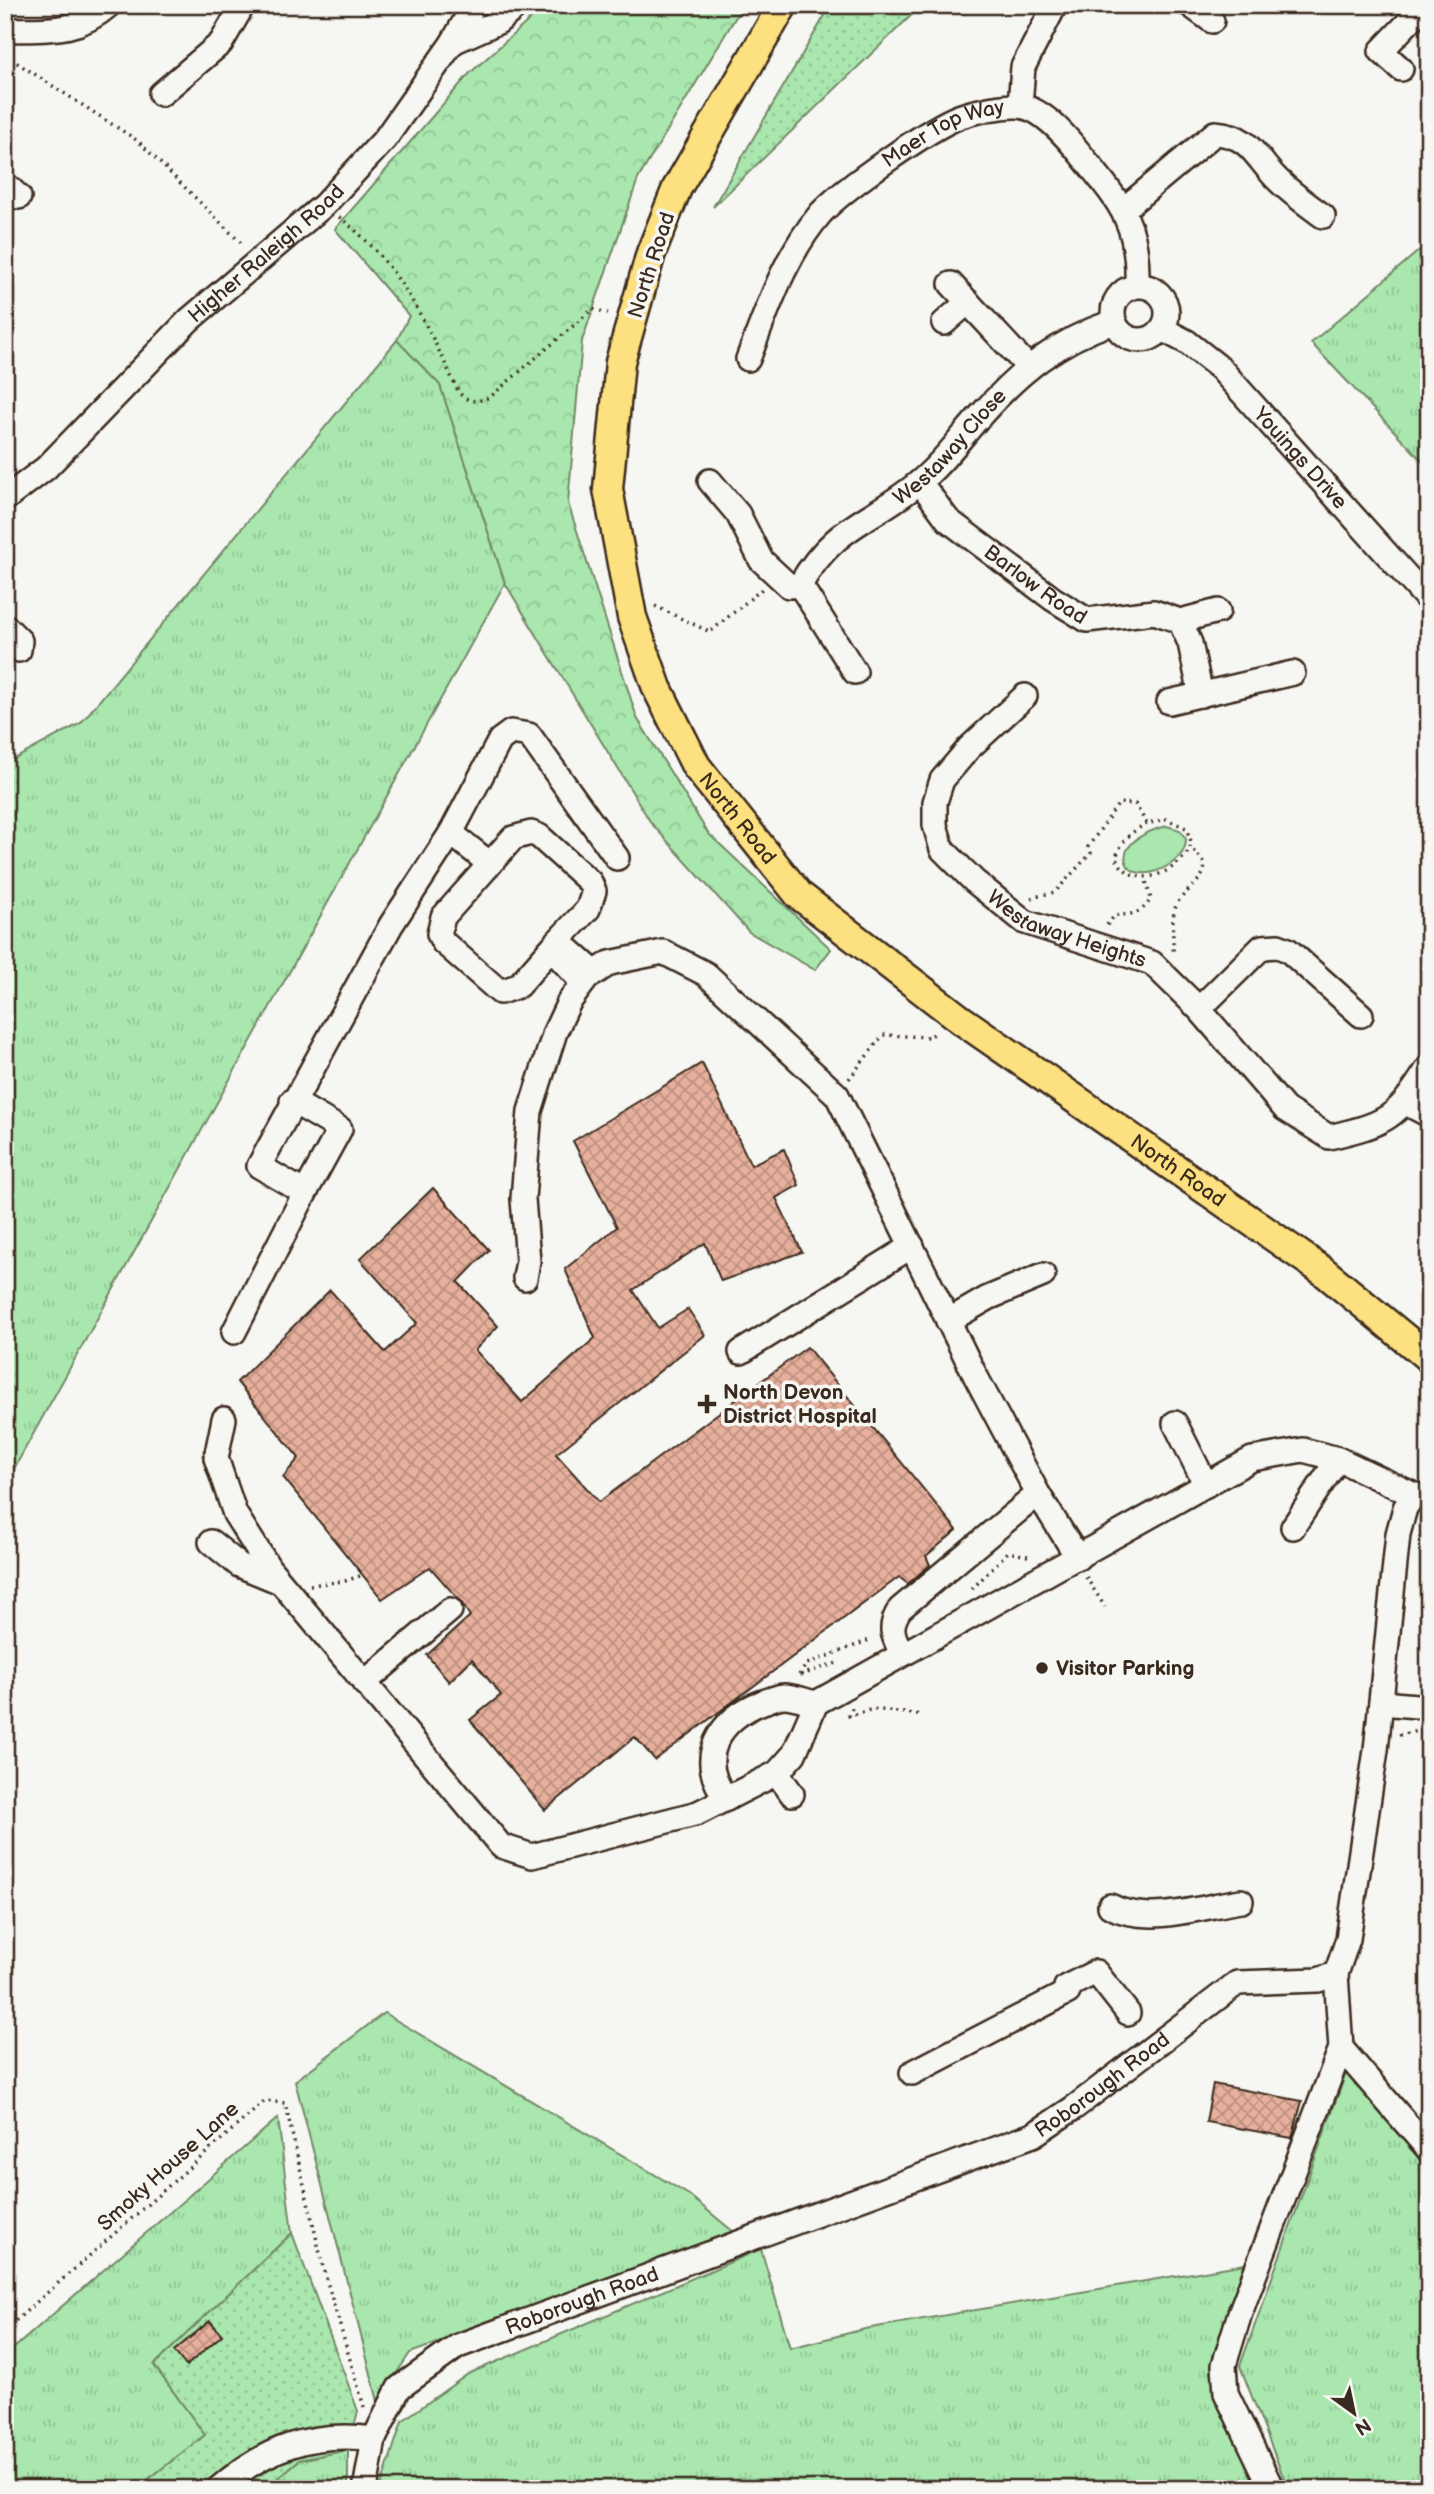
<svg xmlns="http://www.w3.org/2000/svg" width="1434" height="2494" font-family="'Balsamiq Sans',sans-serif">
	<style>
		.grass { fill: url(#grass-tufts); stroke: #728866; stroke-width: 2 }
		.forest { fill: url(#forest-crowns); stroke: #728866; stroke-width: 2 }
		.park { fill: #a9e7af; stroke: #728866; stroke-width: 2 }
		.garden { fill: url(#garden-dots); stroke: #728866; stroke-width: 2; fill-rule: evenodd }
		.building { fill: url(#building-cross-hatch); stroke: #3b2a1e; stroke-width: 2 }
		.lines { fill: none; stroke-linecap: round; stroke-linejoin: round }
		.minor-casing { stroke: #3b2a1e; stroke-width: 28 }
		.major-casing { stroke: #3b2a1e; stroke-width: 33 }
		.path { stroke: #3b2a1e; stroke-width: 3.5; stroke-dasharray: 2 5; stroke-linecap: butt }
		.minor { stroke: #f6f6f2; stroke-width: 23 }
		.major { stroke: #fde080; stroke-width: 28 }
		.poi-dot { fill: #3b2a1e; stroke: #f6f6f2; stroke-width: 2.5 }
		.labels { text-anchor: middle; stroke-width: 7; stroke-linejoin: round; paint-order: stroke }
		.street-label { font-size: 21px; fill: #3b2a1e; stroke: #f6f6f2 }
		.poi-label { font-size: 21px; font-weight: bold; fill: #3b2a1e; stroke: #f6f6f2; text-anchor: start }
	</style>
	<defs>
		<pattern id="grass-tufts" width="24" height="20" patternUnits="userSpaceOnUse" patternTransform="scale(1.75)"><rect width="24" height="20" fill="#a9e7af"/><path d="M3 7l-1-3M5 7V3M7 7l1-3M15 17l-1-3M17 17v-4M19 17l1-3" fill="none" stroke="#92c696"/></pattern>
		<pattern id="forest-crowns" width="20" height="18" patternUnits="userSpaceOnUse" patternTransform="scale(1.75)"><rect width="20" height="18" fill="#a9e7af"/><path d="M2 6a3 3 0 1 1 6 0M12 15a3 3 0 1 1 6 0" fill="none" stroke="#92c696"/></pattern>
		<pattern id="garden-dots" width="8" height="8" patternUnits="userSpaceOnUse" patternTransform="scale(1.75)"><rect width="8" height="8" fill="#a9e7af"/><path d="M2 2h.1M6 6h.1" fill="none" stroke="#92c696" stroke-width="1.8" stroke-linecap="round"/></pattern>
		<pattern id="building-cross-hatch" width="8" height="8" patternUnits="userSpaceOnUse" patternTransform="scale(1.75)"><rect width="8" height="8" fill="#e7b09d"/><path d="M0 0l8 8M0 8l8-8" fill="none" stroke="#bc8f7f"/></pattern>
	</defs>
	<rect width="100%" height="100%" fill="#f6f6f2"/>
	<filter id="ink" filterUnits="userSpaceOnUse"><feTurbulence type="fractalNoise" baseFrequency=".0143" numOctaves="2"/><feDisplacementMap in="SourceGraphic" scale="14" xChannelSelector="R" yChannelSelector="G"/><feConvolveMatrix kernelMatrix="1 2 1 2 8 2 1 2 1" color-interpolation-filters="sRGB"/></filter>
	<g filter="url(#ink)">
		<g class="grass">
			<path d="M 1429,242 L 1429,468 L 1311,343 Z"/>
			<path d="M 397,340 L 440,385 L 505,583 L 5,1485 L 5,764 L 81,723 Z"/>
			<path d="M 384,2013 L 689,2195 L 736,2234 L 410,2353 L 378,2401 L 295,2081 Z"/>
			<path d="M 1346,2073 L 1394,2119 L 1429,2160 L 1429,2489 L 1288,2489 L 1240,2366 Z"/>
			<path d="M 278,2118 L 292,2233 L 154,2365 L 205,2435 L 136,2489 L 5,2489 L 5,2356 Z"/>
			<path d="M 761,2249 L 790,2348 L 865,2329 L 1251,2263 L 1213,2391 L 1261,2489 L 380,2489 L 402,2421 L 468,2374 Z"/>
			<path d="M 348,2450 L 348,2489 L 265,2489 L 299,2460 Z"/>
		</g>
		<path class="forest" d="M 546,5 L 743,5 L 638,179 L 582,341 L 568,503 L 637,718 L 708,833 L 831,949 L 815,970 L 749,932 L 651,823 L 505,583 L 440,385 L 397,340 L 409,316 L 335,229 L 469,74 Z"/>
		<path class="park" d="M 1167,826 L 1180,830 L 1186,839 C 1186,851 1179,859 1169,865 C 1125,893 1099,842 1167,826 Z"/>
		<g class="garden">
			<path d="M 831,5 L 922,5 L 713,207 Z"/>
			<path d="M 292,2233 L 358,2411 L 348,2450 L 299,2460 L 265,2489 L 136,2489 L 205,2435 L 154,2365 ZM 210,2321 L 222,2335 L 187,2365 L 175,2351 Z"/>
		</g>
		<g class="building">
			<path d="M 702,1063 L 751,1165 L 784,1149 L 799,1185 L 776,1198 L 802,1252 L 721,1281 L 705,1243 L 633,1290 L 658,1328 L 688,1309 L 705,1335 L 556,1454 L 599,1502 L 807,1347 L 957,1530 L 926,1556 L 930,1565 L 908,1584 L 899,1577 L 655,1760 L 635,1737 L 545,1810 L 470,1720 L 501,1695 L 472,1659 L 449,1682 L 427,1655 L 470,1616 L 461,1602 L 430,1567 L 382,1599 L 283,1477 L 299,1458 L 237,1382 L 330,1290 L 385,1352 L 417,1323 L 360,1259 L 433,1188 L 489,1250 L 458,1282 L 498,1326 L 475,1350 L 522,1402 L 595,1338 L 565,1269 L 617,1227 L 573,1141 Z"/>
			<path d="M 1213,2084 L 1302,2101 L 1292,2138 L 1206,2122 Z"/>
			<path d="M 210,2321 L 222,2335 L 186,2366 L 174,2351 Z"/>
		</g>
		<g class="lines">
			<g class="minor-casing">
				<g id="minor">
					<path d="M 1190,5 L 1212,21"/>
					<path d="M 5,30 C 46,29 76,34 109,5"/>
					<path d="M 453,42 L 474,5"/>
					<path d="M 1401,69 L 1381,51 L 1425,5"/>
					<path d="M 161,94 L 221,43 L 243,5"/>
					<path d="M 1020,106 L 1023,67 L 1055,5"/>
					<path d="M 5,184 L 19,197"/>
					<path d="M 1124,209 L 1215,133 C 1249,135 1254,155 1275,177 C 1289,192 1307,204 1323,216"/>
					<path d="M 951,284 L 1029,368"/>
					<circle cx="1140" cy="313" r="27"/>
					<path d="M 944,323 L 968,302"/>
					<path id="s1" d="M 1162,329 L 1187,342 L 1220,368 L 1429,601"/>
					<path id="s2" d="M 748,359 C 768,308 785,255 821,213 C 842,190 932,126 961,116 C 976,111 1003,105 1019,106 C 1044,108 1072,143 1087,162 C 1123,206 1139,227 1137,285"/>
					<path d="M 710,481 L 738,514 L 761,560 L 789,586 L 800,585 L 855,672"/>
					<path id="s3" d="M 920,482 L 948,520 L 1053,599 L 1087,620 L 1154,612 L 1180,621 L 1218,611"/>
					<path id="s4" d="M 5,499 L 46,468 L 189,320 L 324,205 L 385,139 L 453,42 L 498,22 L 518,5"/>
					<path id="s5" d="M 800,585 C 836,522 875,521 923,479 C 945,460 961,437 980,416 C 1020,371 1057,341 1113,322"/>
					<path d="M 1180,621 L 1190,643 L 1201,695"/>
					<path d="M 5,626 L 20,641 L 19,650"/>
					<path id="s6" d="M 1025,696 L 969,748 L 942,780 L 935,802 L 935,825 L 942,849 L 974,881 L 1025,922 L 1152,963 L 1199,1009 L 1285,1109 L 1329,1137 C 1388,1123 1396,1119 1429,1067"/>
					<path d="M 1169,702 L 1293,673"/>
					<path d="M 451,833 L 490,864"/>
					<path d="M 554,945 L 588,909 L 594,891 L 590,882 L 539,836 L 531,833 L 513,838 L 443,917 L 439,934 L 443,942 L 500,992 L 518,986 L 554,945 L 560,950"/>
					<path d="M 583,983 L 560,958 L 560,950 L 568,949 L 595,973"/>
					<path d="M 1199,1009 L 1262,947 L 1278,946 L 1288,950 L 1361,1015"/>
					<path d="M 292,1101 L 340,1129 L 305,1193 L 259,1166 L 391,925 L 451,833 L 500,740 L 511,732 L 529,735 L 617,858"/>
					<path d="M 1406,1103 L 1429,1115"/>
					<path d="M 525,1278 L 528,1261 L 523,1199 L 530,1111 L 555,1032 L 569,1002 L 587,978 L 610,963 L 663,952 L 706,974 L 837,1095 L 975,1375 L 1038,1494 L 1078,1558"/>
					<path d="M 948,1321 L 988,1298 L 1043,1275"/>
					<path d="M 234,1332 L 305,1193"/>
					<path d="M 741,1352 L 912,1246"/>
					<path d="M 224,1419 L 216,1458 L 235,1514 L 269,1568 L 501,1846 L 532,1856 L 698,1813 L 777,1773 L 794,1754 L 816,1703 L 1252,1459 L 1303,1450 L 1338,1459 L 1414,1495"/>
					<path d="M 1175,1423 L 1206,1485"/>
					<path d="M 1293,1527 L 1338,1459"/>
					<path d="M 211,1542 L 239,1565 L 280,1582"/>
					<path d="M 902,1654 C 893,1636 888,1627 900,1609 L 1038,1494"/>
					<path d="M 364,1683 L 450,1610"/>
					<path d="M 1381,1703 L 1429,1707"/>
					<path d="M 777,1773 L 792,1794"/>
					<path d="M 727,1799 C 694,1759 719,1718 763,1702 C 770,1700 778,1696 784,1696 C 794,1696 806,1701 816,1703"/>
					<path d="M 1110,1906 C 1148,1926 1199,1907 1241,1901"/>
					<path d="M 1066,1987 L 1096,1972 L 1128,2013"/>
					<path d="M 1341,2048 L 1429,2150"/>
					<path d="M 912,2073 L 1068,1992"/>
					<path d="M 218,2489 C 265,2448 311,2431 374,2439"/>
					<path id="s7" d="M 365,2489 L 374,2439 L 399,2388 L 458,2346 L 1033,2135 L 1075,2107 L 1237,1983 L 1318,1980 L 1336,1974 L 1348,1939 L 1376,1750 L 1398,1534 L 1405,1508 L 1414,1495 L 1429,1496"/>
					<path d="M 1272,2489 L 1226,2393 L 1224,2365 L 1240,2313 L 1341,2048 L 1336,1974"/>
				</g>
			</g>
			<g class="major-casing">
				<g id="major">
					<path id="s8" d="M 783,5 L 677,188 L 651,253 L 620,362 L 608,489 L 632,617 L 657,688 L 696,766 L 799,895 L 960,1019 L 1323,1271 L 1429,1358"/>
				</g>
			</g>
			<g class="path">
				<path d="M 5,55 L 138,141 L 243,245"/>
				<path d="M 339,217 C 399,262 428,327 459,393 C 470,403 477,402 490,397 L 593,309 L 608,313"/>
				<path d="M 655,606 L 710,632 L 762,589"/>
				<path d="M 1147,824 C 1132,830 1119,843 1116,859 C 1135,891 1173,875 1190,849"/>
				<path d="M 1031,898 L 1055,892 L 1091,853 L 1088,847 L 1119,803 L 1135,804 L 1147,824 L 1166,819 L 1186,828 L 1191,841 L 1190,849 C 1225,871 1187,885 1177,904 C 1170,917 1174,939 1173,953"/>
				<path d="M 1107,925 L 1115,915 C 1132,915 1141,914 1151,899 L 1145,878"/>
				<path d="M 849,1079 L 883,1035 L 929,1037 L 937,1032"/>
				<path d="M 1086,1577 L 1105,1607"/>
				<path d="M 310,1585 L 345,1581 L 363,1575"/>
				<path d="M 972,1589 L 1008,1552 L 1032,1557"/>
				<path d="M 799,1675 L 807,1664 L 872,1639"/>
				<path d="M 801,1675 L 840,1662"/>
				<path d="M 852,1708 L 849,1716 L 873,1709 L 922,1715"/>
				<path d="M 1399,1735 L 1422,1730"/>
				<path d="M 5,2330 L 265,2101 L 285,2103 L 325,2275 L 364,2407"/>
			</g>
			<use href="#minor" class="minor"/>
			<use href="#major" class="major"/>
		</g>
	</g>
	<g class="poi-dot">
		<path d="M703.5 1393.5h7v7h7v7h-7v7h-7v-7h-7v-7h7z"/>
		<circle cx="1042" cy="1668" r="7"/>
	</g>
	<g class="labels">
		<g class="street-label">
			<text dy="7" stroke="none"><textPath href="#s2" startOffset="312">Maer Top Way</textPath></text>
			<text dy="7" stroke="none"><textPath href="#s4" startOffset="359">Higher Raleigh Road</textPath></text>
			<text transform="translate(651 265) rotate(-72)" y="7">North Road</text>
			<text dy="7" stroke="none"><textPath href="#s5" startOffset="206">Westaway Close</textPath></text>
			<text dy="7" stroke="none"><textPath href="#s1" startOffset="191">Youings Drive</textPath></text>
			<text dy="7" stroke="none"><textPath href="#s3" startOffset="156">Barlow Road</textPath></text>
			<text dy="7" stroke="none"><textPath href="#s8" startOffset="882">North Road</textPath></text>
			<text dy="7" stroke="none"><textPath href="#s6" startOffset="341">Westaway Heights</textPath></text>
			<text dy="7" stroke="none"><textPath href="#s8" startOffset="1449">North Road</textPath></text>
			<text dy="7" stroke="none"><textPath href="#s7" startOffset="878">Roborough Road</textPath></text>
			<text transform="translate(168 2166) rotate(-42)" y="7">Smoky House Lane</text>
			<text dy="7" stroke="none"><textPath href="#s7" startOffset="312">Roborough Road</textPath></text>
		</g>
		<g class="poi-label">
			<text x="723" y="1399">North Devon<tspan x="723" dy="24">District Hospital</tspan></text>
			<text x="1056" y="1675">Visitor Parking</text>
		</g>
	</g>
	<rect width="1434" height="2494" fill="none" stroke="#f6f6f2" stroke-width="28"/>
	<rect x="14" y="14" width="1406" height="2466" fill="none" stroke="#3b2a1e" stroke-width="2.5" filter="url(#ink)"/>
	<g transform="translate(1354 2413) rotate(147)" stroke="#f6f6f2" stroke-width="5" paint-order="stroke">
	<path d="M0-5L12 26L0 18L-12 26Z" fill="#3b2a1e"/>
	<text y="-10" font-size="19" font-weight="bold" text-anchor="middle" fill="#3b2a1e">N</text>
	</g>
</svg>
